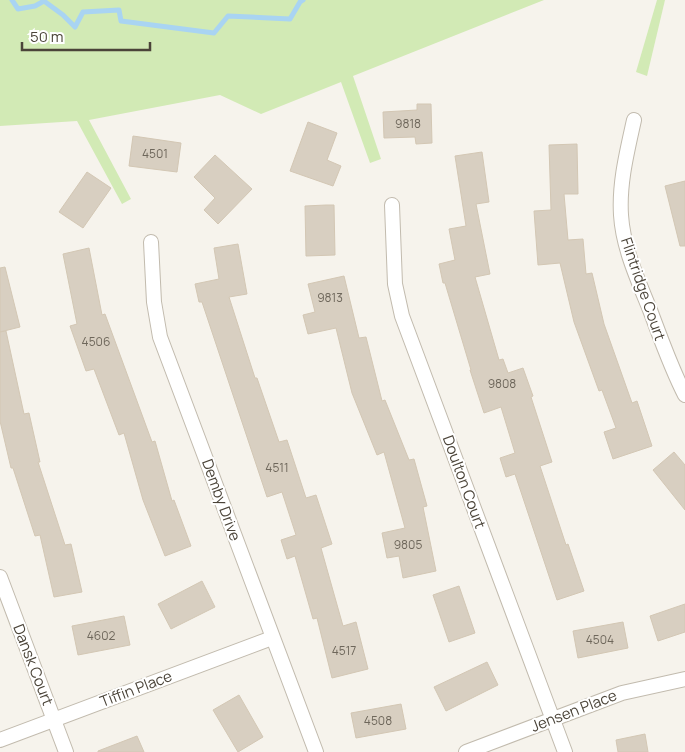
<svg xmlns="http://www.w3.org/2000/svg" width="685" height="752" font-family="Manrope,sans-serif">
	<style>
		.green { fill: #d2eab5 }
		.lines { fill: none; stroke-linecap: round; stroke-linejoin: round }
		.stream { stroke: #a9d4f2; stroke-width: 5 }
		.building { fill: #d8cfc1; stroke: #d3c7b4 }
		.street-casing { stroke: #c2bbae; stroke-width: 16 }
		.street { stroke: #fff; stroke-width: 14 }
		.labels { text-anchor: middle; stroke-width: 4; stroke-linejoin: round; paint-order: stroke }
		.number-label { font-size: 12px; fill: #6e675b }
		.street-label { font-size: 15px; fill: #4b4439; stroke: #fff }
	</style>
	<rect width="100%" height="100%" fill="#f6f3ec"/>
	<g class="green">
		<path d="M 0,0 L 544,0 L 353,76 L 381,159 L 370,163 L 341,82 L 261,114 L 220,95 L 89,120 L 131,199 L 122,204 L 77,121 L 0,126 Z"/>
		<path d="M 657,0 L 665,0 L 647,76 L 636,72 Z"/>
	</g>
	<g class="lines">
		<path class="stream" d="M 12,0 L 18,9 L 35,6 L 44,1 L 63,15 L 75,27 L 83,12 L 119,10 L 121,21 L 214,33 L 228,16 L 290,19 L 300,2 L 303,0"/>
	</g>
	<g class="building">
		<path d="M 417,104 L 431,104 L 432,143 L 416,144 L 415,137 L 384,138 L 383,112 L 417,110 Z"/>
		<path d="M 308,122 L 337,133 L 327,160 L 341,166 L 333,186 L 290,171 Z"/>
		<path d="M 133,136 L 181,143 L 177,172 L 129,166 Z"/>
		<path d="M 577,144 L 578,194 L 564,194 L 568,240 L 583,239 L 586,274 L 592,273 L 604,324 L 632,403 L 637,401 L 652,446 L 613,459 L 604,432 L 616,428 L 602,390 L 599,391 L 574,322 L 560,263 L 538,265 L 534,211 L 551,210 L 549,145 Z"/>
		<path d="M 482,152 L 489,202 L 476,204 L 490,274 L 475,277 L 499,360 L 503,359 L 508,373 L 523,368 L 533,396 L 531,397 L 552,462 L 540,466 L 566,545 L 568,544 L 584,591 L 557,600 L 515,474 L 506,477 L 500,458 L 515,453 L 501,407 L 484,413 L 470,370 L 471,370 L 445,283 L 443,283 L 439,264 L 455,260 L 449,229 L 466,226 L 455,156 Z"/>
		<path d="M 215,155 L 252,189 L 218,224 L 204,210 L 215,198 L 194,177 Z"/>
		<path d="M 87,172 L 111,188 L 83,228 L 59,212 Z"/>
		<path d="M 685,181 L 685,246 L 680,246 L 665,186 Z"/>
		<path d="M 326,205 L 334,205 L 335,255 L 306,256 L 305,206 Z"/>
		<path d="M 238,244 L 247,294 L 229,297 L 255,378 L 257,378 L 279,442 L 287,440 L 306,498 L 316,495 L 332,544 L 321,548 L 343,626 L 356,622 L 368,669 L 332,678 L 317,618 L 313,619 L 295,556 L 287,559 L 281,540 L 296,535 L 282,492 L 267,497 L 202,302 L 199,302 L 195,284 L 219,279 L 214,248 Z"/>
		<path d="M 89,248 L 102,315 L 105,314 L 152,442 L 155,441 L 172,501 L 174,500 L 191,546 L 165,556 L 143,500 L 124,433 L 119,435 L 94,369 L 86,371 L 70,326 L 77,324 L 63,254 Z"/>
		<path d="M 5,267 L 20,327 L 0,332 L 0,268 Z"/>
		<path d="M 344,276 L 359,338 L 366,337 L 382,401 L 385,400 L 409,460 L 414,459 L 427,506 L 423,507 L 436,571 L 403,578 L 399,556 L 387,558 L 382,533 L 405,528 L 384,452 L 377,455 L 352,393 L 336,328 L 308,334 L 303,315 L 315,312 L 308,284 Z"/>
		<path d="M 6,331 L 24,414 L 29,413 L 40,462 L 38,462 L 65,545 L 71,544 L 82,592 L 54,597 L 40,535 L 35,536 L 13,468 L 11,468 L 0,421 L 0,332 Z"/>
		<path d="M 674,452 L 685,465 L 685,510 L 653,470 Z"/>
		<path d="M 202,581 L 215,607 L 171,629 L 158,604 Z"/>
		<path d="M 459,586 L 475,633 L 449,642 L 433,595 Z"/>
		<path d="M 685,604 L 685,632 L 658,641 L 650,616 Z"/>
		<path d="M 124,616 L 130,645 L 78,655 L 72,626 Z"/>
		<path d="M 623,622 L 628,648 L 578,658 L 573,631 Z"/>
		<path d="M 487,662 L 498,685 L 446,711 L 434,687 Z"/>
		<path d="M 239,695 L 263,737 L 238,752 L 213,710 Z"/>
		<path d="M 401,704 L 406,729 L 356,738 L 351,713 Z"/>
		<path d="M 645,734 L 648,752 L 618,752 L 616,740 Z"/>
		<path d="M 137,736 L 144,752 L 98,752 L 98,751 Z"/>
	</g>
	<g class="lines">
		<g class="street-casing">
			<g id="street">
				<path d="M 634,120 C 627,152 619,183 621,215 C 623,248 638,280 650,310 C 661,339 671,368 685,395"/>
				<path d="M 392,205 L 395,284 L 402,316 L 565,752"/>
				<path d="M 151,242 L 154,302 L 160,337 L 316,752"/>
				<path d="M 0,577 L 66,752"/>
				<path d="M 0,740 L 272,638"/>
				<path d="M 466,752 L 622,693 L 685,679"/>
			</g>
		</g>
		<use href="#street" class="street"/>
	</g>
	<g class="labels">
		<g class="number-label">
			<text x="408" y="128">9818</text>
			<text x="155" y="158">4501</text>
			<text x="330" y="302">9813</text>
			<text x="96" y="346">4506</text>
			<text x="502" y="388">9808</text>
			<text x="277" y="472">4511</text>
			<text x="408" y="549">9805</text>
			<text x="101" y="640">4602</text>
			<text x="600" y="644">4504</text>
			<text x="344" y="655">4517</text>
			<text x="378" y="725">4508</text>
		</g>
		<g class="street-label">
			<text transform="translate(643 289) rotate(71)" y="5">Flintridge Court</text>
			<text transform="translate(464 482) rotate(70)" y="5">Doulton Court</text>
			<text transform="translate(221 500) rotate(70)" y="5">Demby Drive</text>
			<text transform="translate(33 665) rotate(69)" y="5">Dansk Court</text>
			<text transform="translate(136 689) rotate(-21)" y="5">Tiffin Place</text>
			<text transform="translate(574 711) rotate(-21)" y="5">Jensen Place</text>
		</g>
	</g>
	<path d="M22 42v8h128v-8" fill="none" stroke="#4b4439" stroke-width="2.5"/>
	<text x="30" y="42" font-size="15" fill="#4b4439" stroke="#ffffff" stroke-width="4" paint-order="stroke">50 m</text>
</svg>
